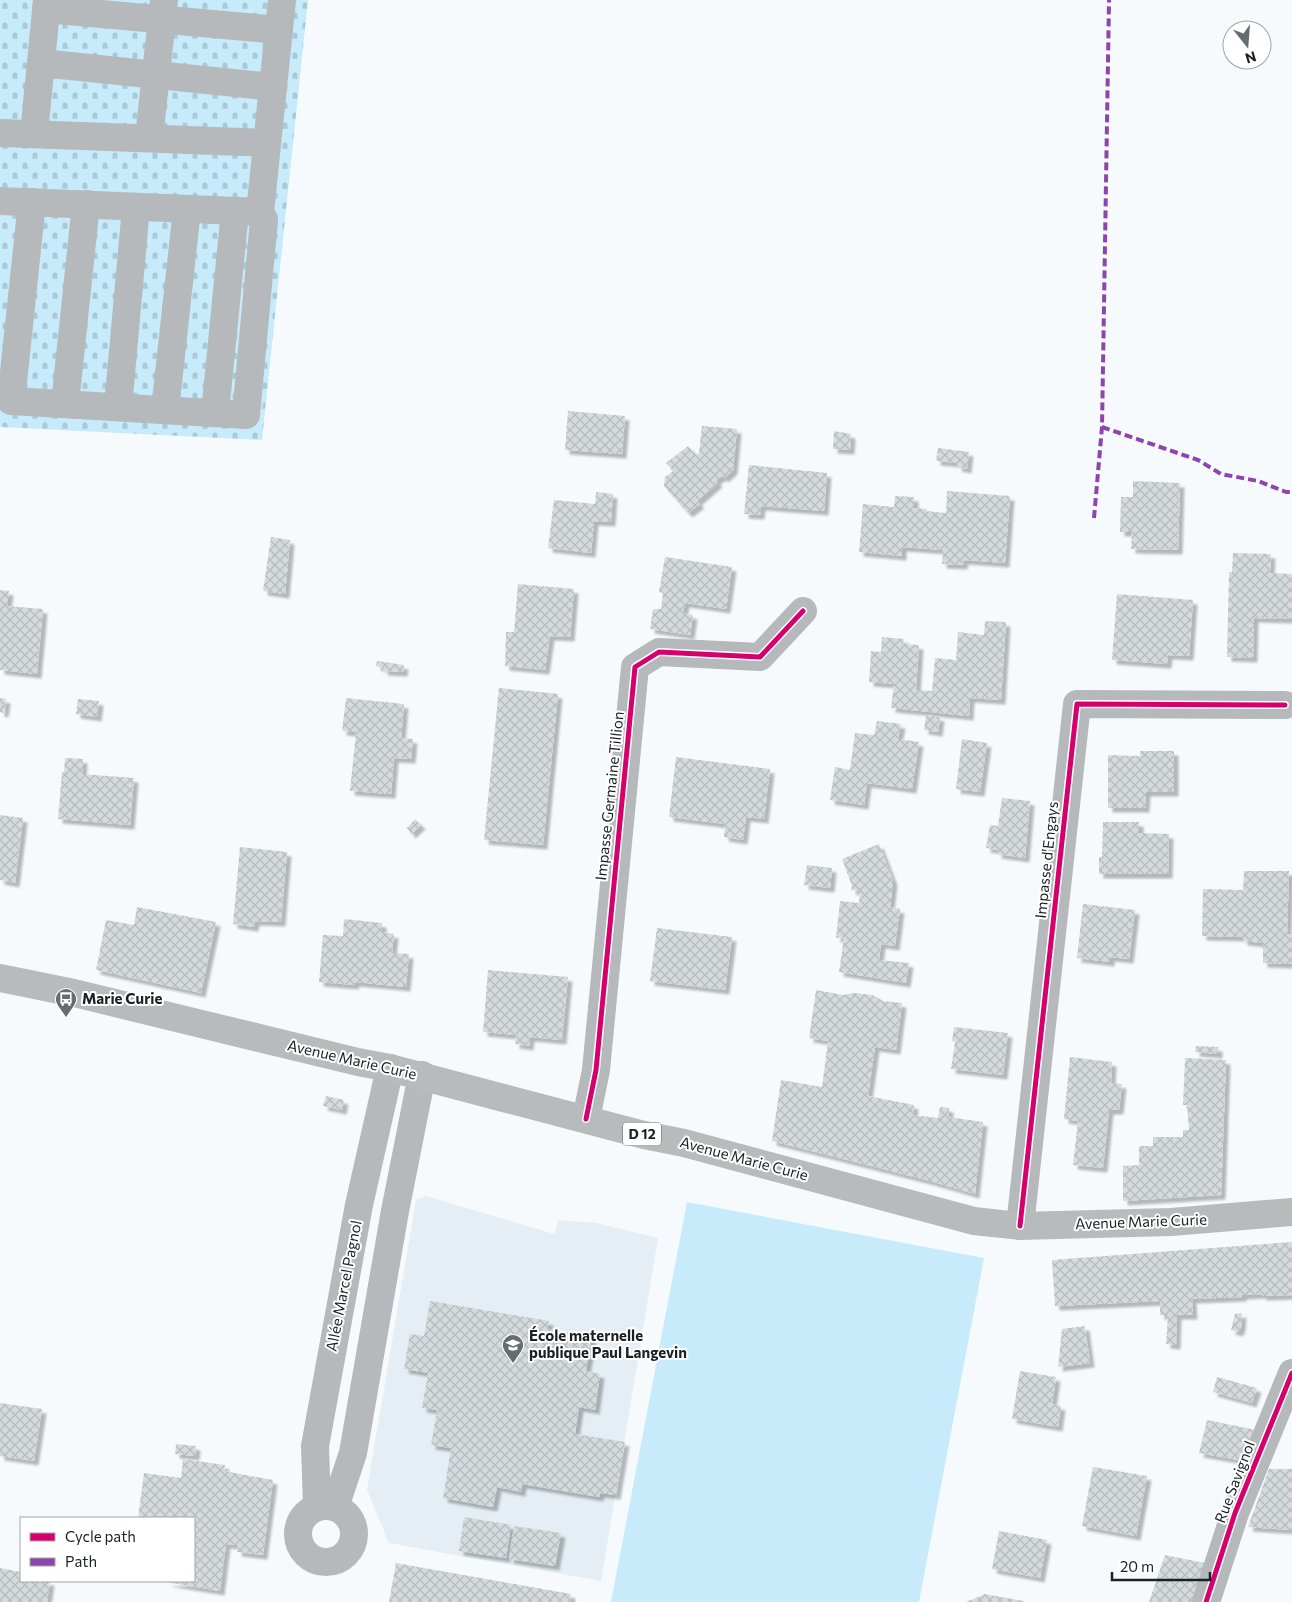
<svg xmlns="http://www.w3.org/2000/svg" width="1292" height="1602" font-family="Commissioner,sans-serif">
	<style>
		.built { fill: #e4eef4 }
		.cemetery { fill: url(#cemetery-stones) }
		.pitch { fill: #c7ebfa }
		.building { fill: url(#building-cross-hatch); filter: url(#shadow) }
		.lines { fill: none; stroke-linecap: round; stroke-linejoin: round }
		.minor { stroke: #b5b9bb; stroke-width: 28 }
		.major { stroke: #b7bbbc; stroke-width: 28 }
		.quiet { stroke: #8e44ad; stroke-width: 4; stroke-dasharray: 8 4; stroke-linecap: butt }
		.cycleway-casing { stroke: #fff; stroke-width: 8 }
		.cycleway { stroke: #d6006c; stroke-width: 5 }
		.labels { text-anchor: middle; stroke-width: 4; stroke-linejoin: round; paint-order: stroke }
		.shield { fill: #fff; stroke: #5e6466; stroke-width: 1 }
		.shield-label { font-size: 14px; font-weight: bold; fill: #192124 }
		.street-label { font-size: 15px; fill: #192124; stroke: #fff }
		.poi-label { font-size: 15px; font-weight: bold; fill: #192124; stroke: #fff; text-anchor: start }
	</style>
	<defs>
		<pattern id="cemetery-stones" width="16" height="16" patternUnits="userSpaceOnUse" patternTransform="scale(1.25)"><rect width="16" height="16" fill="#c7ebfa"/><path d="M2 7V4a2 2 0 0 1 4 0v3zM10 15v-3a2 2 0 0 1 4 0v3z" fill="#aac9d6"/></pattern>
		<pattern id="building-cross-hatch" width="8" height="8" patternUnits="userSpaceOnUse" patternTransform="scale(1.25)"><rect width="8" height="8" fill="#d5dbdd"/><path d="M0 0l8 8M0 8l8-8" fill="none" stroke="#b6bcbe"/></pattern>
		<filter id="shadow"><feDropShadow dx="4.5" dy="4.5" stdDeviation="1" flood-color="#0004"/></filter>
	</defs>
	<rect width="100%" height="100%" fill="#f6fafc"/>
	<path class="built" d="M 426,1196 L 554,1234 L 559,1220 L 596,1223 L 658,1238 L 601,1581 L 389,1543 L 367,1490 L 416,1200 Z"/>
	<path class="cemetery" d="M 0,0 L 308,0 L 262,440 L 0,427 Z"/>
	<path class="pitch" d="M 687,1202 L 984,1258 L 919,1602 L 611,1602 Z"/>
	<g class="building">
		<path d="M 568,411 L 625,416 L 622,454 L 565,450 Z"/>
		<path d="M 702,426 L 737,429 L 733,470 L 724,478 L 722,476 L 716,480 L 718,483 L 697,501 L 700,504 L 688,513 L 664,486 L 665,477 L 673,471 L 666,463 L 688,446 L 696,455 L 699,453 Z"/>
		<path d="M 834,431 L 851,434 L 850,450 L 833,449 Z"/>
		<path d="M 938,448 L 969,452 L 967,469 L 957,467 L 958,463 L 936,461 Z"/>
		<path d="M 749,465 L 827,473 L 824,511 L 761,506 L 760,515 L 744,514 Z"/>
		<path d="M 1133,481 L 1180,483 L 1178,550 L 1131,549 L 1132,532 L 1120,532 L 1121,497 L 1133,497 Z"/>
		<path d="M 947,491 L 1010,496 L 1005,563 L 964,560 L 963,565 L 942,564 L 943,550 L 902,547 L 902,556 L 859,552 L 863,504 L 894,507 L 895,496 L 914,497 L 914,508 L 927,509 L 926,511 L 946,513 Z"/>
		<path d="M 596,492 L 613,494 L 611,522 L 594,521 L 591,553 L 548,548 L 554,500 L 595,504 Z"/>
		<path d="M 271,537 L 290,540 L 285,594 L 263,591 Z"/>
		<path d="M 1233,553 L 1271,554 L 1270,573 L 1292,574 L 1292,619 L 1254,618 L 1253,658 L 1227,657 L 1229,572 L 1232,572 Z"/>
		<path d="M 665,557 L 732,567 L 726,609 L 685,603 L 683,613 L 693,615 L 690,635 L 650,629 L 653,609 L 661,609 L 663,593 L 659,592 Z"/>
		<path d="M 518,584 L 574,589 L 570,637 L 550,636 L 545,670 L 505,666 L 506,632 L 514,632 Z"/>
		<path d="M 0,590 L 9,591 L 7,606 L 43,609 L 37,674 L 0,670 Z"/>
		<path d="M 1117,594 L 1193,600 L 1189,656 L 1168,655 L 1167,664 L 1112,660 Z"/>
		<path d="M 985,621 L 1006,622 L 1001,700 L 970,698 L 969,716 L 891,708 L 894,684 L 869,682 L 871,651 L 881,652 L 882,637 L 904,639 L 903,644 L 919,645 L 916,690 L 932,691 L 935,658 L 956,660 L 958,632 L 984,635 Z"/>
		<path d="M 377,661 L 404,665 L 403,672 L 383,671 L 384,668 L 376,666 Z"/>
		<path d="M 499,688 L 558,694 L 543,845 L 484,840 Z"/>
		<path d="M 0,698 L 6,699 L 4,713 L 0,712 Z"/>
		<path d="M 346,698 L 404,704 L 401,738 L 413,739 L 411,759 L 394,758 L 391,794 L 350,791 L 356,732 L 342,731 Z"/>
		<path d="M 78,699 L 99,701 L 97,717 L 76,714 Z"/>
		<path d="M 926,715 L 940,717 L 938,732 L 924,730 Z"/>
		<path d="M 877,721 L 901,724 L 898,739 L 919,742 L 912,789 L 867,783 L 864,805 L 830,800 L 835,767 L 850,770 L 855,733 L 874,735 Z"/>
		<path d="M 962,739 L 987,743 L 980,792 L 956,789 Z"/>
		<path d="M 1140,751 L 1174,751 L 1174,792 L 1146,792 L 1145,808 L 1108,808 L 1108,755 L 1140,756 Z"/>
		<path d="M 676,757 L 770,769 L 764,819 L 746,817 L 743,840 L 724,837 L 725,824 L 669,817 Z"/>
		<path d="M 65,758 L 83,759 L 82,774 L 134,778 L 130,825 L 58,819 L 62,772 L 64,773 Z"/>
		<path d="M 1002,798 L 1030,801 L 1025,858 L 997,854 L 998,850 L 986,848 L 990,825 L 998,826 Z"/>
		<path d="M 0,815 L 23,818 L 15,883 L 0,880 Z"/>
		<path d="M 415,819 L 421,825 L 411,834 L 408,829 L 406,829 Z"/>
		<path d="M 1103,822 L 1139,822 L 1139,833 L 1169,834 L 1168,874 L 1099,874 L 1099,857 L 1102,857 Z"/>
		<path d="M 879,844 L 893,881 L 890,907 L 900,909 L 895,946 L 881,944 L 879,960 L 909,963 L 906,983 L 839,972 L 844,937 L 836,938 L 840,901 L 859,903 L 860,891 L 851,890 L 852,886 L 842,859 Z"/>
		<path d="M 240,847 L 287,852 L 281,922 L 255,921 L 254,927 L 233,924 Z"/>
		<path d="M 807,865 L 832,868 L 830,888 L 804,885 Z"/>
		<path d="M 1244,871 L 1289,871 L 1287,934 L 1292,935 L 1292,964 L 1263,963 L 1263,943 L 1243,941 L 1243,937 L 1202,936 L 1203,889 L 1243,890 Z"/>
		<path d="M 1083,904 L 1135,910 L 1129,959 L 1110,957 L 1110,962 L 1077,958 Z"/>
		<path d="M 137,907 L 216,922 L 201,993 L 96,970 L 106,920 L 134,925 Z"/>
		<path d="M 344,919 L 382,923 L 382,932 L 394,934 L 392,953 L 409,954 L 406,987 L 355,982 L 354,985 L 319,982 L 323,935 L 343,936 Z"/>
		<path d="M 657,928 L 732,937 L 725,990 L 650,981 Z"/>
		<path d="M 488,970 L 568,977 L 562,1040 L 530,1037 L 529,1046 L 515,1044 L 516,1035 L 483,1032 Z"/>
		<path d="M 816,990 L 843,995 L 854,993 L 873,995 L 883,1001 L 902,1003 L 896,1050 L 875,1047 L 868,1096 L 914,1105 L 913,1115 L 938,1118 L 940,1107 L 949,1108 L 949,1117 L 983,1122 L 975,1194 L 930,1181 L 772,1141 L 781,1080 L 822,1087 L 828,1041 L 809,1038 Z"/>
		<path d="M 954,1027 L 1008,1033 L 1003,1075 L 951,1069 L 955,1042 L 952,1041 Z"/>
		<path d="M 1196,1046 L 1218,1047 L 1218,1054 L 1195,1052 Z"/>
		<path d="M 1070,1057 L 1112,1062 L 1111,1083 L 1122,1084 L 1119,1110 L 1109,1110 L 1103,1168 L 1073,1165 L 1078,1121 L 1064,1119 Z"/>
		<path d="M 1185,1058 L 1226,1060 L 1221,1195 L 1123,1201 L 1123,1166 L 1139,1165 L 1139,1146 L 1153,1146 L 1153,1137 L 1183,1137 L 1183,1130 L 1189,1130 L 1187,1105 L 1183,1105 Z"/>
		<path d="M 326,1096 L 344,1100 L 342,1110 L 323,1106 Z"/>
		<path d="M 1292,1242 L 1292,1295 L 1262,1296 L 1262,1294 L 1242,1295 L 1242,1297 L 1192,1299 L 1193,1315 L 1177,1315 L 1176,1345 L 1166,1344 L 1168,1315 L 1160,1315 L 1160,1301 L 1055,1306 L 1052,1260 Z"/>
		<path d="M 430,1301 L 549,1321 L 547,1329 L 592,1337 L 586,1371 L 600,1374 L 595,1410 L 579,1407 L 575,1434 L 625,1442 L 616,1495 L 600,1493 L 599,1497 L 522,1484 L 521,1492 L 497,1487 L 493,1507 L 443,1498 L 451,1448 L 431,1445 L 437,1410 L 422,1408 L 428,1373 L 404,1369 L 410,1334 L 424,1336 Z"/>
		<path d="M 1242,1313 L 1241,1327 L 1238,1332 L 1231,1330 L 1235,1314 Z"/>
		<path d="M 1085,1326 L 1090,1363 L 1058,1367 L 1062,1329 Z"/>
		<path d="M 1020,1371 L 1056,1377 L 1052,1404 L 1061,1406 L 1058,1427 L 1012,1419 Z"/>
		<path d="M 1217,1377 L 1257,1388 L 1252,1403 L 1213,1392 Z"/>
		<path d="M 0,1403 L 42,1409 L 34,1461 L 0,1456 Z"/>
		<path d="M 1207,1420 L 1256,1430 L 1244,1461 L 1199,1453 Z"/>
		<path d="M 176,1444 L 196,1446 L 195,1456 L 175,1454 Z"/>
		<path d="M 183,1459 L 225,1465 L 224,1471 L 273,1480 L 263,1555 L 237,1552 L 238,1545 L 226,1544 L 220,1591 L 166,1582 L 194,1581 L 194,1518 L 138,1518 L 144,1473 L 181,1478 Z"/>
		<path d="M 1093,1467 L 1147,1476 L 1136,1536 L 1082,1526 Z"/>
		<path d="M 1269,1469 L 1292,1469 L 1292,1530 L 1248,1527 Z"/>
		<path d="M 464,1517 L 511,1525 L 506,1558 L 459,1551 Z"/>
		<path d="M 514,1526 L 561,1533 L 555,1566 L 509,1559 Z"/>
		<path d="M 999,1531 L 1047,1540 L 1040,1578 L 992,1569 Z"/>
		<path d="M 1165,1555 L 1205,1563 L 1192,1602 L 1149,1602 Z"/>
		<path d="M 396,1563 L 571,1594 L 570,1602 L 389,1602 Z"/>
		<path d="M 0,1568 L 21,1572 L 21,1581 L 50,1581 L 47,1602 L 0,1602 Z"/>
		<path d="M 985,1594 L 1024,1601 L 1024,1602 L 966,1602 Z"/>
	</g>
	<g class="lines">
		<g class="minor">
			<path d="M 46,9 L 279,30"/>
			<path d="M 41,63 L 273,87"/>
			<path d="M 0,133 L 267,143"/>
			<path d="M 34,134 L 47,0"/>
			<path d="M 149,138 L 164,0"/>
			<path d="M 0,201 L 260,212"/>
			<path d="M 32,202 L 11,401 L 246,415 L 264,220 L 260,212 L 282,0"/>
			<path d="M 65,404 L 86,204"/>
			<path d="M 118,407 L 136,207"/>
			<path d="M 165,410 L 187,209"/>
			<path d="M 215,413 L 235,211"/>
			<path d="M 586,1119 L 596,1070 L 635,667 L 659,652 L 760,657 L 803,611"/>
			<path d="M 1020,1226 L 1077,704 L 1285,705"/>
			<circle cx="326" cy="1534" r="28"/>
			<path d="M 317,1507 L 315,1446 L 359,1205 L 390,1068"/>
			<path d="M 335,1507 L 353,1453 L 395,1211 L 422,1075"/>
			<path d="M 1206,1602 L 1235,1513 L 1292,1373"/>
		</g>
		<path class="major" d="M 0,978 L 74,993 L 358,1062 L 390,1068 L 644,1135 L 684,1143 L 974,1221 L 1020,1226 L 1171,1222 L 1292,1212"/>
		<g class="quiet">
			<path d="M 1102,427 L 1198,460 L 1221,474 L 1258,481 L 1286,492 L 1292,492"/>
			<path d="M 1094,518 L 1102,427 L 1109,0"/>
		</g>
		<g class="cycleway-casing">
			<g id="cycleway">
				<path d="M 586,1119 L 596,1070 L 635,667 L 659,652 L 760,657 L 803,611"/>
				<path d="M 1020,1226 L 1077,704 L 1285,705"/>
				<path d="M 1206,1602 L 1235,1513 L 1292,1373"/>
			</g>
		</g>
		<use href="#cycleway" class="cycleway"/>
	</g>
	<defs>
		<g id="bus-pin" transform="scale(1.125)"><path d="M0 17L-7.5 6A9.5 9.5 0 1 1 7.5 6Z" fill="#666d70" stroke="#fff"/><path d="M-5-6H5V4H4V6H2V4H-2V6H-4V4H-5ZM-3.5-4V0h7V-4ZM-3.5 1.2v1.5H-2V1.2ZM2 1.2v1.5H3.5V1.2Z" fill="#fff"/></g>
		<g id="school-pin" transform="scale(1.125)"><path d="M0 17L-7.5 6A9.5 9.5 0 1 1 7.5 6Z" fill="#666d70" stroke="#fff"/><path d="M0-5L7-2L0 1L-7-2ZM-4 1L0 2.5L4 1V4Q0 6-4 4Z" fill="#fff"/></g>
	</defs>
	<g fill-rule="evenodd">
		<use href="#bus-pin" x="66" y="999"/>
		<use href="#school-pin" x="513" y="1345"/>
	</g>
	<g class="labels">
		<rect class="shield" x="623" y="1122.5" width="38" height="23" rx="4"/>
		<g class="shield-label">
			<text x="642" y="1139">D 12</text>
		</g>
		<g class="street-label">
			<text transform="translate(610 796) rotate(-84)" y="5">Impasse Germaine Tillion</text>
			<text transform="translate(1047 860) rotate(-84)" y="5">Impasse d'Engays</text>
			<text transform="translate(352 1060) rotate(13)" y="5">Avenue Marie Curie</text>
			<text transform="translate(744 1159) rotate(15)" y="5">Avenue Marie Curie</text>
			<text transform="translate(1141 1222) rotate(-2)" y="5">Avenue Marie Curie</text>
			<text transform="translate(344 1286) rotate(-79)" y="5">Allée Marcel Pagnol</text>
			<text transform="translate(1235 1482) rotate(-69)" y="5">Rue Savignol</text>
		</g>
		<g class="poi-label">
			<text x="82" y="1004">Marie Curie</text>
			<text x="529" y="1341">École maternelle<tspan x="529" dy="17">publique Paul Langevin</tspan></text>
		</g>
	</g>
	<rect x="20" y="1517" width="175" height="65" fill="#ffffff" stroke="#a3a6a7"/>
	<rect x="30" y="1533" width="25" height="8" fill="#d6006c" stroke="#a3a6a7"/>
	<text x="65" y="1542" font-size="15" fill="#192124">Cycle path</text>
	<rect x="30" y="1558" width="25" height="8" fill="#8e44ad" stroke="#a3a6a7"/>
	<text x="65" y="1567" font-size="15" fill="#192124">Path</text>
	<g transform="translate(1247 45) rotate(163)"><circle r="24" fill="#ffffff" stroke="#a3a6a7"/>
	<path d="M0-4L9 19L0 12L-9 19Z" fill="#666d70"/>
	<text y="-8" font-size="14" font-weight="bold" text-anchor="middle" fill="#192124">N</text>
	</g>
	<path d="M1112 1572v8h98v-8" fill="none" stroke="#192124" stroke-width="2.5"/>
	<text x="1120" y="1572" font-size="15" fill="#192124" stroke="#ffffff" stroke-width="4" paint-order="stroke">20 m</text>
</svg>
